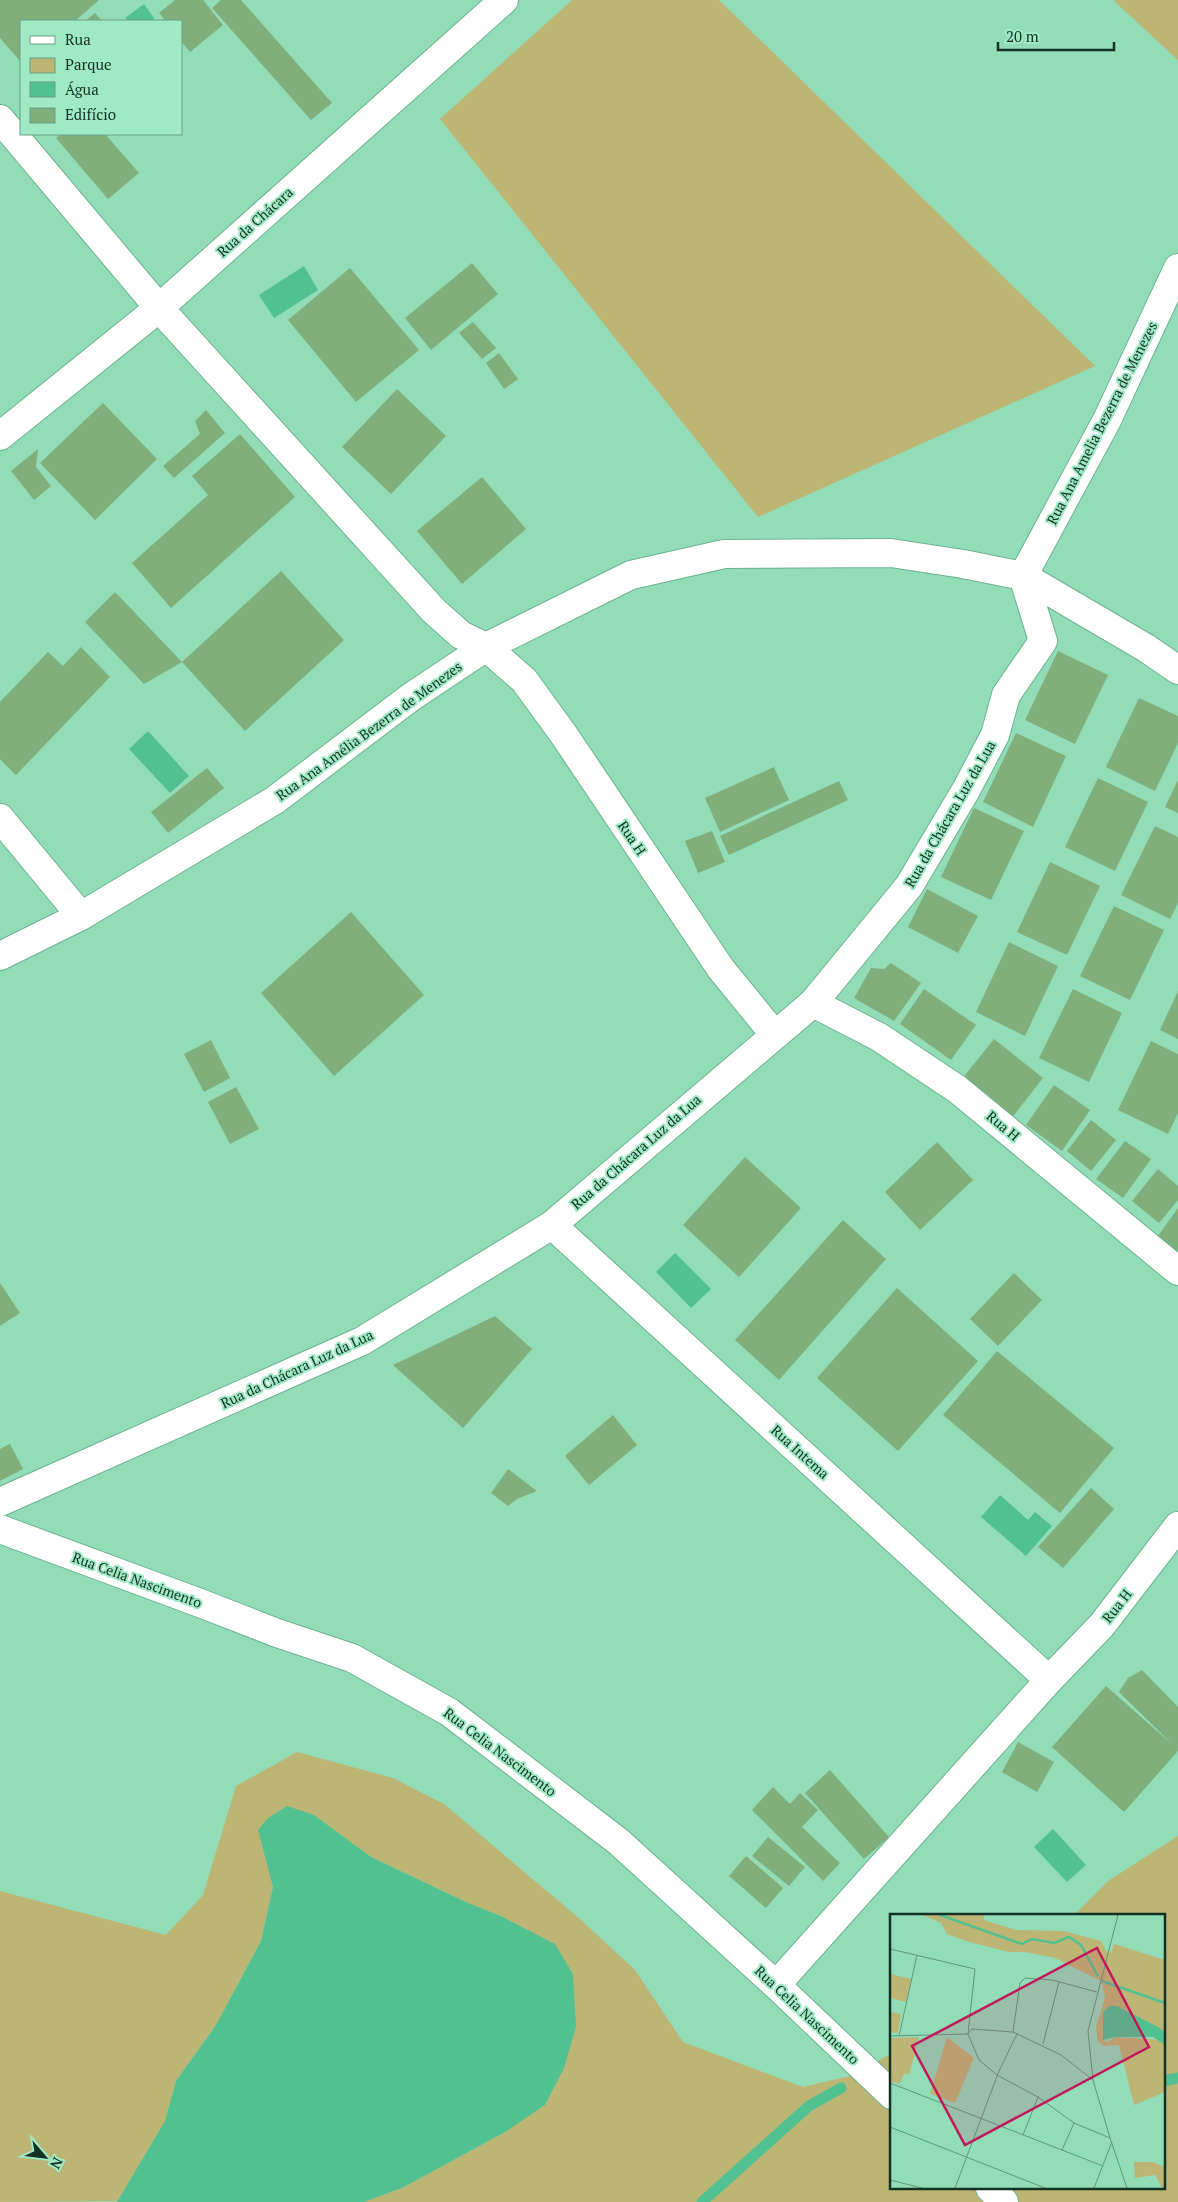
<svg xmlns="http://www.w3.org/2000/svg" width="1178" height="2202" font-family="'PT Serif',serif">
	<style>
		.green { fill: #bdb574 }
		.water { fill: #52c192 }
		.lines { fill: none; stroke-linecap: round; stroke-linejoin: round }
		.stream { stroke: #52c192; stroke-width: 11 }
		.building { fill: #80af7b }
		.minor-casing { stroke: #6bb390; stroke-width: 30 }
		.minor { stroke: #fff; stroke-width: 28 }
		.labels { text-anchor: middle; stroke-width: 4; stroke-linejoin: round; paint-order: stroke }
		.street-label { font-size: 14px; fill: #143224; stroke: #9fe9c5 }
		.inset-river { fill: none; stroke: #52c192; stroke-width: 2.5 }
		.inset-road { fill: none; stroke: #60987d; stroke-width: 1 }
		.view { fill: #c2185b; fill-opacity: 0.15; stroke: #c2185b; stroke-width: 2.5 }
		.inset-edge { fill: none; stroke: #143224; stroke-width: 2.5 }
	</style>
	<rect width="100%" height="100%" fill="#92dcb8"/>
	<g class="green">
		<path d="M 572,0 L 719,0 L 1095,366 L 758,517 L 440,119 Z"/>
		<path d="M 1113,0 L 1178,0 L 1178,60 Z"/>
		<path d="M 297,1752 L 393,1778 L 444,1804 L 581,1920 L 635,1970 L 683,2042 L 803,2087 L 854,2075 L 892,2053 L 892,2188 L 1164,2188 L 1164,1916 L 1073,1916 L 1108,1881 L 1178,1836 L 1178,2202 L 364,2202 L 404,2187 L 505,2132 L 573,1974 L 554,1944 L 501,1916 L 468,1903 L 371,1857 L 314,1815 L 268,1863 L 273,1887 L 261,1941 L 216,2025 L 176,2081 L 165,2121 L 118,2201 L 0,2202 L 0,1891 L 166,1935 L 203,1895 L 236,1786 Z"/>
	</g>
	<g class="water">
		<path d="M 144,4 L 156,21 L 128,21 L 125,18 Z"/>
		<path d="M 304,266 L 318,290 L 274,318 L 259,295 Z"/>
		<path d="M 148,731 L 189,776 L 170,793 L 129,749 Z"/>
		<path d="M 675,1253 L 711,1289 L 691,1308 L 656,1272 Z"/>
		<path d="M 1000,1495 L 1028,1520 L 1035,1512 L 1052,1526 L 1026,1556 L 981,1517 Z"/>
		<path d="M 287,1806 L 314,1815 L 371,1857 L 468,1903 L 501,1916 L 555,1944 L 573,1974 L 576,2027 L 564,2068 L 545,2105 L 505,2132 L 404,2187 L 364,2202 L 117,2202 L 165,2121 L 176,2081 L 216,2025 L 261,1941 L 273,1887 L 258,1830 L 268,1818 Z"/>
		<path d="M 1053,1829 L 1086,1865 L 1067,1882 L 1034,1847 Z"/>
	</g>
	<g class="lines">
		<g class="stream">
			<path d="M 1164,2081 L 1178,2078"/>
			<path d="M 702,2202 L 809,2106 L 841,2088"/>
		</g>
	</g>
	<g class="building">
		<path d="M 0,0 L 99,0 L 75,21 L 21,21 L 21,62 L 0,38 Z"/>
		<path d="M 175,0 L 203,0 L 223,25 L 190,52 L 181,41 L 181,21 L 166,21 L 159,13 Z"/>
		<path d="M 221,0 L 241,0 L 332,103 L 311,120 L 212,8 Z"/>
		<path d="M 95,13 L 102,21 L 85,21 Z"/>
		<path d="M 61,134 L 105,134 L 139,173 L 108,199 L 56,138 Z"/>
		<path d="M 472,263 L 498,294 L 431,350 L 405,318 Z"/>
		<path d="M 350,268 L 419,350 L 356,402 L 288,320 Z"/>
		<path d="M 473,322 L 496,348 L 482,359 L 459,333 Z"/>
		<path d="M 499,353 L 518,379 L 504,389 L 486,363 Z"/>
		<path d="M 397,389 L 446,436 L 391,494 L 342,447 Z"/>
		<path d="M 103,403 L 157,459 L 95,520 L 40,463 Z"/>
		<path d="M 206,410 L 225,433 L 174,478 L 163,466 L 200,434 L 195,421 Z"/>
		<path d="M 240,434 L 295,497 L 171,608 L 132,563 L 208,495 L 192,476 Z"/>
		<path d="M 38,449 L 36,467 L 51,486 L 34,500 L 11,471 Z"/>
		<path d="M 482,477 L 526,529 L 462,584 L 417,531 Z"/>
		<path d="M 281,571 L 344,640 L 245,731 L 182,662 Z"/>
		<path d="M 115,592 L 182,662 L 144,684 L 85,622 Z"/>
		<path d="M 81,647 L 110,677 L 16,775 L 0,759 L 0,702 L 48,652 L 63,666 Z"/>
		<path d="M 1058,651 L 1108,675 L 1075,744 L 1025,720 Z"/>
		<path d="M 1139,698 L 1178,716 L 1178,743 L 1155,791 L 1106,767 Z"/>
		<path d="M 1016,733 L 1066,756 L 1033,827 L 983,802 Z"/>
		<path d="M 774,767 L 789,800 L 720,832 L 705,798 Z"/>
		<path d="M 207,768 L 224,788 L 168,833 L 151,812 Z"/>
		<path d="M 1098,778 L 1148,802 L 1115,871 L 1065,847 Z"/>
		<path d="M 1178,780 L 1178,813 L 1165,807 Z"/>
		<path d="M 839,781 L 848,800 L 729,855 L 720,836 Z"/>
		<path d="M 974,808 L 1024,831 L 991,900 L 941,877 Z"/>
		<path d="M 1155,826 L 1178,837 L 1178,903 L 1170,919 L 1121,895 Z"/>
		<path d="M 712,831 L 725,862 L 698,873 L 685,841 Z"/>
		<path d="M 1050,862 L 1100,886 L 1067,955 L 1017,932 Z"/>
		<path d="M 927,889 L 978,916 L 958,953 L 908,927 Z"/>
		<path d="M 1114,906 L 1164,930 L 1130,1000 L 1080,976 Z"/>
		<path d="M 351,912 L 424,995 L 334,1076 L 261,993 Z"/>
		<path d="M 1009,942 L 1058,966 L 1025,1036 L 976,1012 Z"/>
		<path d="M 891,963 L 921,983 L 894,1021 L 854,998 L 871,968 L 884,969 Z"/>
		<path d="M 924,989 L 976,1025 L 951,1060 L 900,1024 Z"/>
		<path d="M 1073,989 L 1122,1013 L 1089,1082 L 1039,1058 Z"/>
		<path d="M 1178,991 L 1178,1039 L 1160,1030 Z"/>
		<path d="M 994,1039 L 1043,1078 L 1011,1119 L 962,1079 Z"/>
		<path d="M 211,1040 L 230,1078 L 204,1092 L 184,1054 Z"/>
		<path d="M 1151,1041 L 1178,1054 L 1178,1113 L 1168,1134 L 1118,1110 Z"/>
		<path d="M 1054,1085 L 1090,1110 L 1062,1151 L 1026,1125 Z"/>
		<path d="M 236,1087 L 259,1129 L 230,1144 L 208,1102 Z"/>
		<path d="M 1091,1120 L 1116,1140 L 1091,1171 L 1067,1151 Z"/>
		<path d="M 1125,1141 L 1151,1159 L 1123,1198 L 1096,1179 Z"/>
		<path d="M 937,1142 L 973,1180 L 920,1230 L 885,1192 Z"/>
		<path d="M 745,1157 L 801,1208 L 739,1277 L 683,1225 Z"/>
		<path d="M 1158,1169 L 1178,1186 L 1178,1200 L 1159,1223 L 1132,1201 Z"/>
		<path d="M 1178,1208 L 1178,1257 L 1155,1240 Z"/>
		<path d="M 843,1220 L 886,1259 L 779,1380 L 735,1340 Z"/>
		<path d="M 1014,1273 L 1042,1300 L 998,1346 L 970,1319 Z"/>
		<path d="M 0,1283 L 20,1313 L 0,1326 Z"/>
		<path d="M 897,1288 L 978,1361 L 898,1451 L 817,1378 Z"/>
		<path d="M 495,1316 L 532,1349 L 463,1428 L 393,1365 Z"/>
		<path d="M 997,1351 L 1114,1448 L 1060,1513 L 943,1415 Z"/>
		<path d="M 613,1415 L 637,1445 L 589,1485 L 565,1456 Z"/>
		<path d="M 10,1444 L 23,1469 L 0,1481 L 0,1449 Z"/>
		<path d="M 508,1469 L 537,1491 L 517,1499 L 508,1506 L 491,1493 Z"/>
		<path d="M 1091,1488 L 1114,1509 L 1063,1568 L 1038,1547 Z"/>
		<path d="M 1142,1670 L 1178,1707 L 1178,1751 L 1124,1812 L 1052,1747 L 1106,1686 L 1173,1745 L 1119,1692 L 1128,1678 Z"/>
		<path d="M 1018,1742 L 1054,1762 L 1037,1792 L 1002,1772 Z"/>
		<path d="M 830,1770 L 889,1837 L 864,1859 L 805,1793 Z"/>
		<path d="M 773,1787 L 790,1804 L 800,1793 L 818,1810 L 802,1827 L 840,1863 L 823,1881 L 752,1810 Z"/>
		<path d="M 768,1837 L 805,1867 L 789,1886 L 752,1856 Z"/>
		<path d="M 746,1856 L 783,1888 L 766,1908 L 729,1876 Z"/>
	</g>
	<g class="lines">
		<g class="minor-casing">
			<g id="minor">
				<path d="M 0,119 L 159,308 L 434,611 L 461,635 L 486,647 L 524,680 L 564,735 L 721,969 L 774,1034"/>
				<path d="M 0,436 L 159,308 L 504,0"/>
				<path d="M 1023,576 L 1107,420 L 1178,268"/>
				<path d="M 0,818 L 81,916"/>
				<path d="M 0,956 L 81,916 L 275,800 L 411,697 L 486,647 L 631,575 L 724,554 L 891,553 L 963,564 L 1023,576 L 1146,648 L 1178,670"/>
				<path d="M 813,1003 L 879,1037 L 957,1089 L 1178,1271"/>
				<path d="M 552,1225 L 1049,1680"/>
				<path d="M 0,1502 L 362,1341 L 552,1225 L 813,1003 L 909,886 L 966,790 L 995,735 L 1006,695 L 1043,641 L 1023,576"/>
				<path d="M 0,1529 L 200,1603 L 277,1633 L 352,1658 L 449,1712 L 619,1842 L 776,1985 L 892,2095"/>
				<path d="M 776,1985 L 1049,1680 L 1102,1625 L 1178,1526"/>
				<path d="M 990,2188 L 1004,2202"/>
			</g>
		</g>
		<use href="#minor" class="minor"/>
	</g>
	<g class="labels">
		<g class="street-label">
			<text transform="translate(255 222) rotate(-42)" y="5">Rua da Chácara</text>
			<text transform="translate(1102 423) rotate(-63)" y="5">Rua Ana Amelia Bezerra de Menezes</text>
			<text transform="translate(369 731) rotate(-36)" y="5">Rua Ana Amélia Bezerra de Menezes</text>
			<text transform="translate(950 814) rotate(-60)" y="5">Rua da Chácara Luz da Lua</text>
			<text transform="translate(632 838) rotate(56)" y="5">Rua H</text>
			<text transform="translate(1003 1126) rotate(40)" y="5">Rua H</text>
			<text transform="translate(636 1152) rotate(-41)" y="5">Rua da Chácara Luz da Lua</text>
			<text transform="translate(297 1369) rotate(-25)" y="5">Rua da Chácara Luz da Lua</text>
			<text transform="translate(800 1452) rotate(42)" y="5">Rua Intema</text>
			<text transform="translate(137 1580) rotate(20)" y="5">Rua Celia Nascimento</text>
			<text transform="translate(1117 1606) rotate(-52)" y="5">Rua H</text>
			<text transform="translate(500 1752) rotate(37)" y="5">Rua Celia Nascimento</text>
			<text transform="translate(807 2015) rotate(43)" y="5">Rua Celia Nascimento</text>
		</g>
	</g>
	<g transform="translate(890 1914)">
		<rect width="275" height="275" fill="#92dcb8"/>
		<path d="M 33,1 L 94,1 L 94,6 L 126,16 L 174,17 L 211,27 L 216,37 L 221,39 L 224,30 L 275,46 L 275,119 L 231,94 L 219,92 L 213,98 L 213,124 L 216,128 L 226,123 L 271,126 L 275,131 L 275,178 L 244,191 L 229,131 L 214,132 L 208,128 L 206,113 L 215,83 L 211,67 L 165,44 L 135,38 L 119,38 L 76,27 L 57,20 L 51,9 ZM 0,60 L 21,65 L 16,88 L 0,84 ZM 0,98 L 11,100 L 8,119 L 0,118 ZM 29,123 L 19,161 L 15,159 L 9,170 L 0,167 L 0,124 ZM 57,123 L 84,144 L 65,189 L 40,180 ZM 244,248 L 262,248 L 275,253 L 275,274 L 272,274 L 265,261 L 245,264 Z" fill="#bdb574"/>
		<path d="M 219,92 L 227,92 L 270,114 L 275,119 L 275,131 L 263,123 L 226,123 L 213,126 L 213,98 Z" fill="#52c192"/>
		<path class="inset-river" d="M 50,1 L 132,30 L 142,25 L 164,29 L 179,23 L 191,31 L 208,62M 212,67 L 275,89"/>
		<path class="inset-road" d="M 0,35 L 85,55 L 78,120 L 89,146 L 107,161 L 148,183 L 184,209 L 220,224 L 237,274M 123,118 L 130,69 L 135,64 L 162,66 L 207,78M 78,120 L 82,115 L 123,118 L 171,141 L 203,166 L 220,224M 0,122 L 78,120M 9,122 L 27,41M 153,130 L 169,68M 203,166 L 198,117 L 228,1M 0,169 L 213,252M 0,213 L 155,274M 133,221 L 148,183M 172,236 L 184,209M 0,266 L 32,274M 65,274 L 109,157 L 127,120M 204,274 L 222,228"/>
		<path class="view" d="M 207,34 L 259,133 L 75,231 L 22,132 Z"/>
		<rect width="275" height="275" class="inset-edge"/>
	</g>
	<rect x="20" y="20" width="162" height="115" fill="#9fe9c5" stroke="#67a085"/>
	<rect x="30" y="36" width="25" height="8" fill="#ffffff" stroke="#67a085"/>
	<text x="65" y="45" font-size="15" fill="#143224">Rua</text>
	<rect x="30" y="58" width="25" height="15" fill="#bdb574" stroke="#67a085"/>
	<text x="65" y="70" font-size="15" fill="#143224">Parque</text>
	<rect x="30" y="82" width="25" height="15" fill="#52c192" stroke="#67a085"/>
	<text x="65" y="95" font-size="15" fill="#143224">Água</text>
	<rect x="30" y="108" width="25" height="15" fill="#80af7b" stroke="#67a085"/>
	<text x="65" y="120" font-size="15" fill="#143224">Edifício</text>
	<g transform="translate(45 2157) rotate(118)" stroke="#9fe9c5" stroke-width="4" paint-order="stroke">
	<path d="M0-4L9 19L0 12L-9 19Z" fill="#143224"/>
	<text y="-8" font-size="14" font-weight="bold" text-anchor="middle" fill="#143224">N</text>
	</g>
	<path d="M998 42v8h116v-8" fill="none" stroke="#143224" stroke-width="2.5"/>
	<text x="1006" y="42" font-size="15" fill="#143224" stroke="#9fe9c5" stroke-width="4" paint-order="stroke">20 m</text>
</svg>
